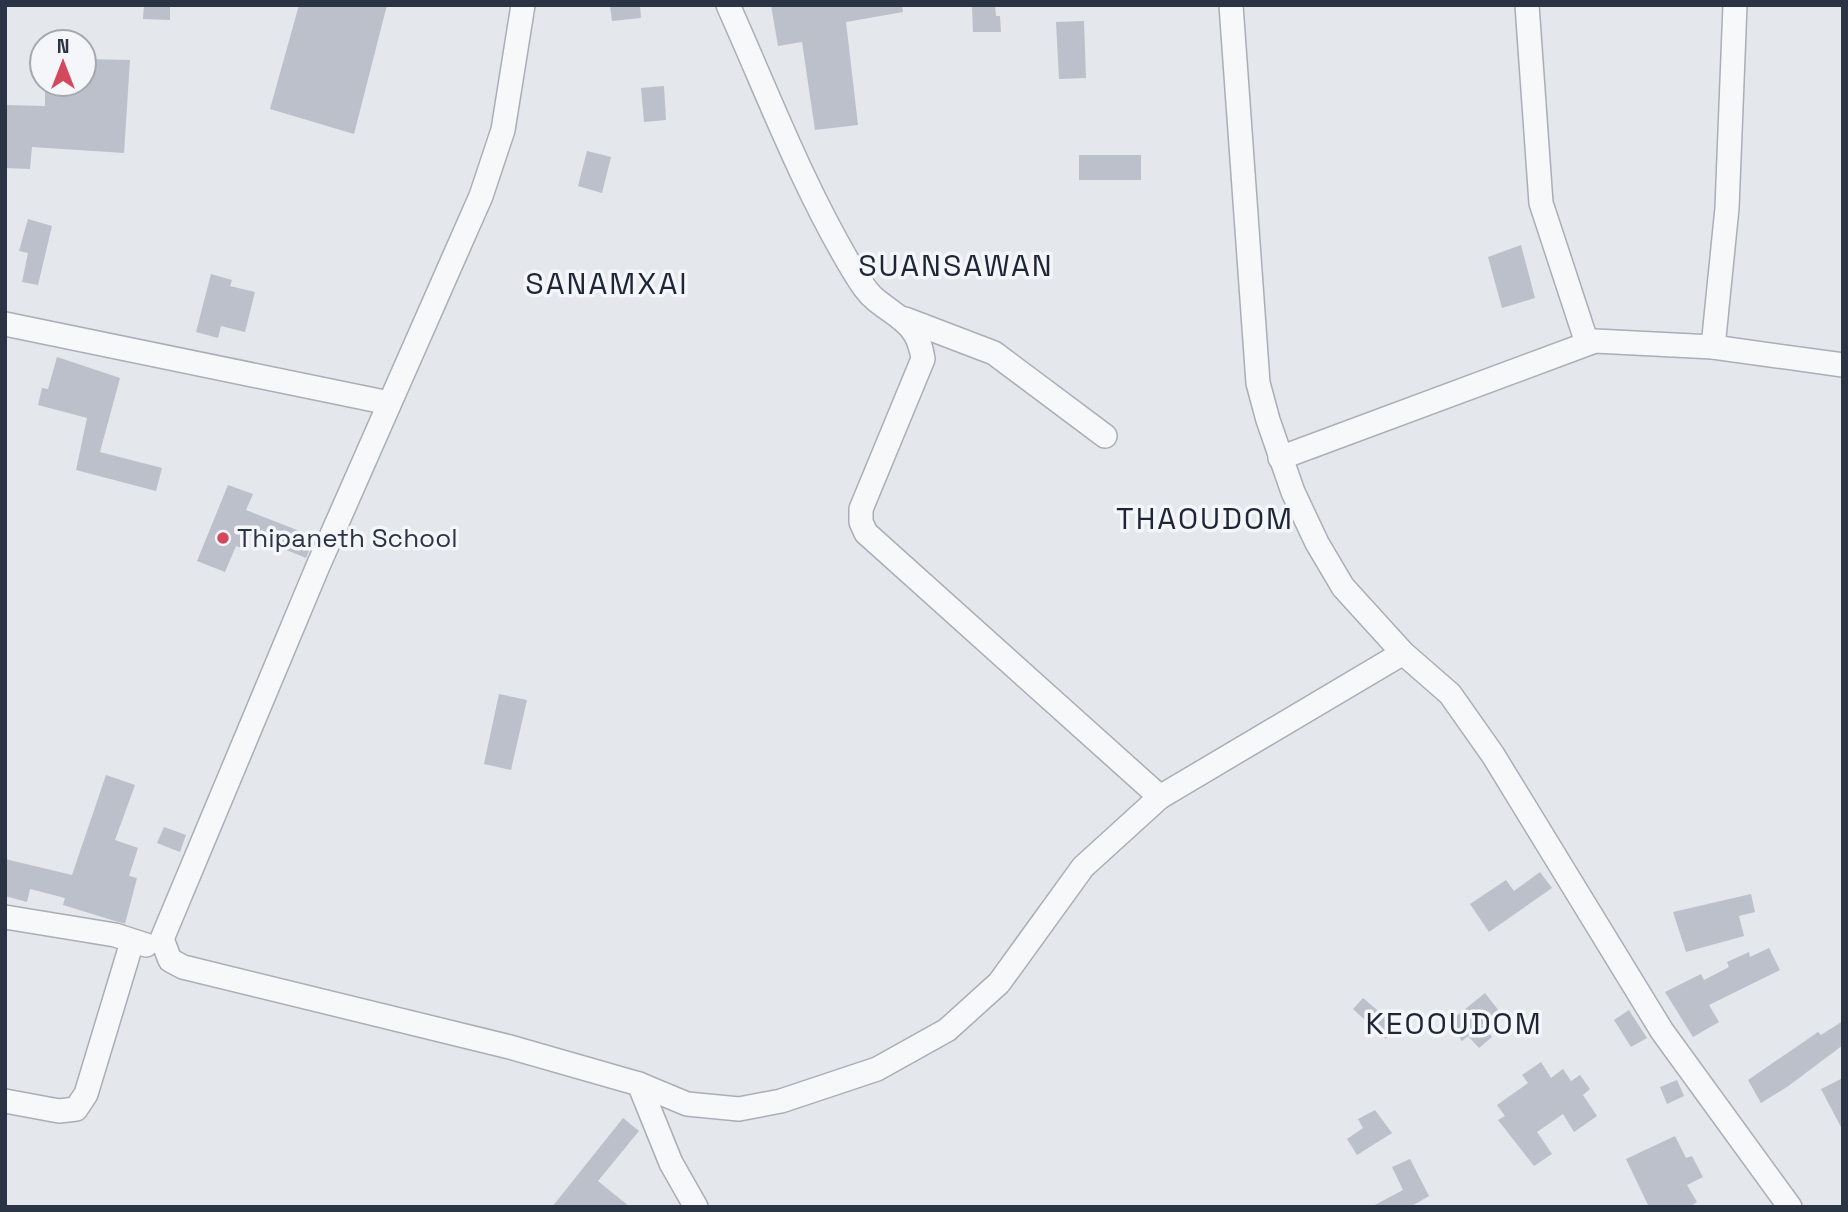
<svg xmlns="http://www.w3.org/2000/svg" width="1848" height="1212" font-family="'Space Grotesk',sans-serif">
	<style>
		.building { fill: #bbc0ca }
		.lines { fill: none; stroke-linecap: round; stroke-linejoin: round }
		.minor-casing { stroke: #a9aeb7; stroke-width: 26 }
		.minor { stroke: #f7f8fa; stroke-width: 23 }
		.poi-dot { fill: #d1495b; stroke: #f4f6f9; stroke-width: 2.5 }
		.labels { text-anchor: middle; stroke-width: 7; stroke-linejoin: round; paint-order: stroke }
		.poi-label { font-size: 26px; fill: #2b3445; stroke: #f4f6f9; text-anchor: start }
		.quarter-label { font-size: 30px; letter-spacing: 2px; fill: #1d2536; stroke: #f4f6f9 }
	</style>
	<rect width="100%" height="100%" fill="#e4e7ec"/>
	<g class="building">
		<path d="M 144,5 L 170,5 L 170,20 L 143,19 Z"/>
		<path d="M 299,5 L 387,5 L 354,134 L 270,109 Z"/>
		<path d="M 610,5 L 640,5 L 641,18 L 612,21 Z"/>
		<path d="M 771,5 L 902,5 L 903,12 L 846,22 L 858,125 L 815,130 L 802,42 L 778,46 Z"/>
		<path d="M 972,5 L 995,5 L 996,16 L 1000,16 L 1001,32 L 973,32 Z"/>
		<path d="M 1084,21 L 1086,78 L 1059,79 L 1056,22 Z"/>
		<path d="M 84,59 L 130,60 L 124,153 L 32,147 L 30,169 L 5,168 L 5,105 L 45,106 L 45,84 L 84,84 Z"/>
		<path d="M 664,86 L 666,120 L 644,122 L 641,88 Z"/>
		<path d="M 587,151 L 611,157 L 602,193 L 578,186 Z"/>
		<rect x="1079" y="155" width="62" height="25"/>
		<path d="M 28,219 L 52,226 L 38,285 L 22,282 L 28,253 L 19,251 Z"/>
		<path d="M 1521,245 L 1535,298 L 1502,308 L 1488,257 Z"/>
		<path d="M 211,274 L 232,280 L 230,286 L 255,292 L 245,332 L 221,326 L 218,338 L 196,332 Z"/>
		<path d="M 57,357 L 120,378 L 100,452 L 162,468 L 156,491 L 76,470 L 87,418 L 38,405 L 42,388 L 48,389 Z"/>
		<path d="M 228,485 L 253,494 L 246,510 L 315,537 L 306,558 L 249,535 L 244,549 L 236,546 L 225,572 L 197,561 Z"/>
		<path d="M 499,694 L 527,700 L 511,770 L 484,764 Z"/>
		<path d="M 106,775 L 135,785 L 115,840 L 138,848 L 129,876 L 137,878 L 125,924 L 63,905 L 65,898 L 30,889 L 27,902 L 5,896 L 5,859 L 72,875 Z"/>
		<path d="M 164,827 L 186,835 L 180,852 L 157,843 Z"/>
		<path d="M 1540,872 L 1552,888 L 1489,932 L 1470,904 L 1506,880 L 1514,891 Z"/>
		<path d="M 1751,894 L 1755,912 L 1739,916 L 1744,936 L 1686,952 L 1673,912 Z"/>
		<path d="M 1769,948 L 1780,970 L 1709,1005 L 1719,1022 L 1693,1037 L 1665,992 L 1701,974 L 1704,980 L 1729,967 L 1727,962 L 1749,952 L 1750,957 Z"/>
		<path d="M 1485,993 L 1499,1011 L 1482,1025 L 1492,1037 L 1479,1048 L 1468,1036 L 1462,1041 L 1448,1023 Z"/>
		<path d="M 1363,998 L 1397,1027 L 1386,1039 L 1353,1009 Z"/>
		<path d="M 1629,1010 L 1647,1038 L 1631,1047 L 1614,1020 Z"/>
		<path d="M 1843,1021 L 1843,1045 L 1787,1087 L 1761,1103 L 1748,1080 L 1818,1032 L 1821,1035 Z"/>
		<path d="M 1541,1062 L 1551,1078 L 1563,1069 L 1571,1081 L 1580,1075 L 1590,1089 L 1583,1095 L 1597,1116 L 1574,1132 L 1563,1114 L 1537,1132 L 1552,1154 L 1534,1166 L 1498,1120 L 1505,1116 L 1497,1105 L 1528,1083 L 1522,1075 Z"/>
		<path d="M 1843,1078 L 1843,1131 L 1821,1089 Z"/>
		<path d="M 1677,1080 L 1684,1096 L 1667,1104 L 1660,1087 Z"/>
		<path d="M 1375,1110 L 1392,1133 L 1357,1155 L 1347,1139 L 1363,1128 L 1358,1119 Z"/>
		<path d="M 623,1118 L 639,1131 L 598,1181 L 630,1207 L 552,1207 Z"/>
		<path d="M 1675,1136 L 1686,1158 L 1692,1156 L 1703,1177 L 1687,1185 L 1697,1202 L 1689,1207 L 1649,1207 L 1626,1159 Z"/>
		<path d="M 1410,1159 L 1429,1196 L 1410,1207 L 1371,1207 L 1403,1190 L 1392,1167 Z"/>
	</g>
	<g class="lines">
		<g class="minor-casing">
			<g id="minor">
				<path d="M 523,5 L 503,130 L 481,196 L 318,566 L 162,939 L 170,960 L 183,967 L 510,1047 L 639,1084 L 687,1104 L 739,1109 L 781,1101 L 877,1069 L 947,1030 L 999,983 L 1083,867 L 1160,797 L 1403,653"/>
				<path d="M 728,5 C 768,94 803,187 853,270 C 860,281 866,292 876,300 C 901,320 918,324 923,359 L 861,509 L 861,522 L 866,533 L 1160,797"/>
				<path d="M 1231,5 L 1258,383 L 1268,420 L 1293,492 L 1317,543 L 1343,587 L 1403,653 L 1450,694 L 1493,755 L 1662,1031 L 1790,1207"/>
				<path d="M 1527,5 L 1541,203 L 1587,343"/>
				<path d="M 905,319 L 994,353 L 1105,436"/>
				<path d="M 5,324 L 389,403"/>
				<path d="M 1713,347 L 1727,208 L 1735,5"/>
				<path d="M 1280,458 L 1595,341 L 1713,347 L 1843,365"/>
				<path d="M 5,917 L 115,935 L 146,945"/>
				<path d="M 639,1084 L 671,1163 L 696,1207"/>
				<path d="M 5,1101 L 59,1111 L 76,1109 L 86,1094 L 132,942"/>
			</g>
		</g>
		<use href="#minor" class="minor"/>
	</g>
	<circle class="poi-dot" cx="223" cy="538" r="7"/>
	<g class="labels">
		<g class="poi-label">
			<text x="237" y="547">Thipaneth School</text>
		</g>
		<g class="quarter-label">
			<text x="956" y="276">SUANSAWAN</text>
			<text x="607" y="294">SANAMXAI</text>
			<text x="1205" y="529">THAOUDOM</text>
			<text x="1454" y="1034">KEOOUDOM</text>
		</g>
	</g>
	<rect width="1848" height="1212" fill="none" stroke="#2b3445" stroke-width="14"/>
	<g transform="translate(63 63)"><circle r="33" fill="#f4f6f9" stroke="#a4a8b1" stroke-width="2"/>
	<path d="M0-5L12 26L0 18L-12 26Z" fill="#d1495b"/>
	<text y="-10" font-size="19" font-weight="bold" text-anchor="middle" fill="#2b3445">N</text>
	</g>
</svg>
